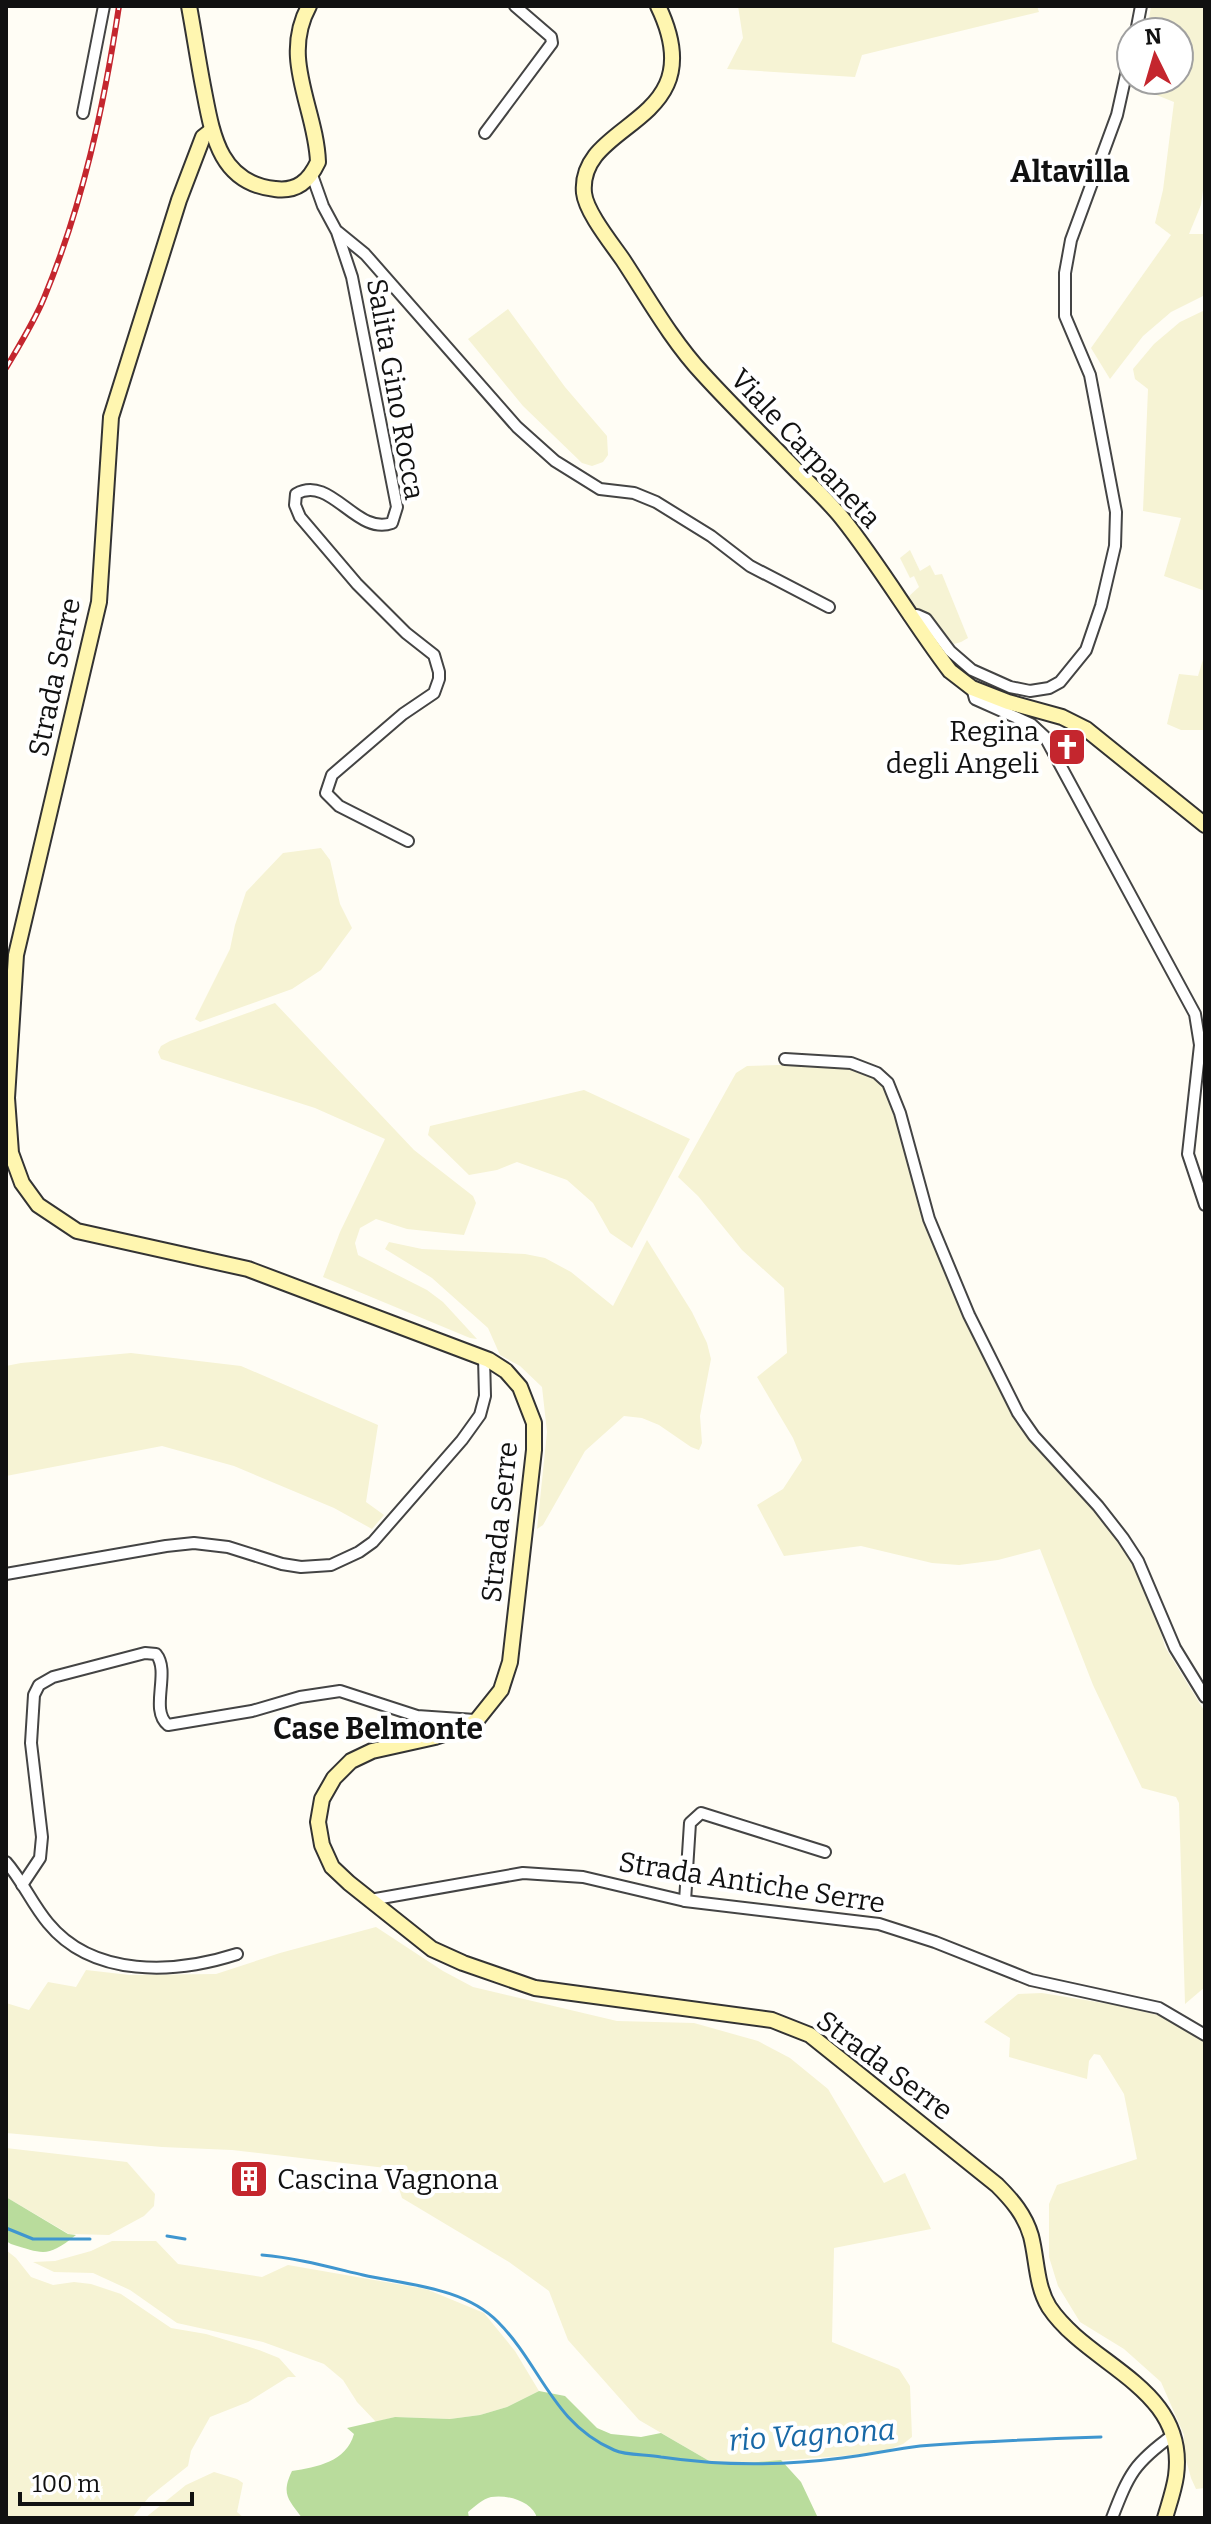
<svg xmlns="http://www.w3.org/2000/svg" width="1211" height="2524" font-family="Bitter,serif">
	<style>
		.farmland { fill: #f6f3d4 }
		.forest { fill: #b9dc9c }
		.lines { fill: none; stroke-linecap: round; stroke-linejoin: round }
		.stream { stroke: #3f96cf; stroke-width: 3 }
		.street-casing { stroke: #444; stroke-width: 14 }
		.secondary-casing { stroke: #333; stroke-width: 18 }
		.street { stroke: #fff; stroke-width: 10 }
		.secondary { stroke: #fff6b0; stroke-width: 14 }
		.rail-casing { stroke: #c4262e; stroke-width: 6 }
		.rail { stroke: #fff; stroke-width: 3; stroke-dasharray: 9; stroke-linecap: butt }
		.labels { text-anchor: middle; stroke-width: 8; stroke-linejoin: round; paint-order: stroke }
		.street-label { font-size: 28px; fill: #111; stroke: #fff }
		.poi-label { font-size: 28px; fill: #111; stroke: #fff; text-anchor: end }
		.neighbourhood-label { font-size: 30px; font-weight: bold; fill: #111; stroke: #fff }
		.water-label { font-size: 30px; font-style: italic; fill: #1768a6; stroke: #fff }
	</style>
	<rect width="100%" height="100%" fill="#fffdf5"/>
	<g class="farmland">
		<path d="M 738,6 L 1037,6 L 1039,12 L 862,55 L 855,77 L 727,69 L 743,38 Z"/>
		<path d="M 1151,6 L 1205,6 L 1205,176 L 1201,205 L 1189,234 L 1205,234 L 1205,295 L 1171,312 L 1143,336 L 1110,379 L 1091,348 L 1171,235 L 1155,223 L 1163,190 L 1174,102 L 1139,88 L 1140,80 L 1179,80 L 1179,32 L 1147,32 Z"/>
		<path d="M 508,309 L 565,387 L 607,436 L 608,455 L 603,462 L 592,466 L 582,463 L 523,406 L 468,339 Z"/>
		<path d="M 1205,310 L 1205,591 L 1164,576 L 1181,518 L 1143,511 L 1148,389 L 1135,379 L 1133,369 L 1154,344 L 1180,322 Z"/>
		<path d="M 910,550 L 920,571 L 930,565 L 935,575 L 942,574 L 968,638 L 961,642 L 954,644 L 925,611 L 914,608 L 907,598 L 919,587 L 914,576 L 910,578 L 900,558 Z"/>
		<path d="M 1205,653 L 1205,730 L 1181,730 L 1167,724 L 1179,674 L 1198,676 Z"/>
		<path d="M 321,848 L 330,860 L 340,904 L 352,928 L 321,970 L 292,989 L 200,1022 L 195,1019 L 230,949 L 235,925 L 246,892 L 283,853 Z"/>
		<path d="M 275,1003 L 414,1150 L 473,1196 L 476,1203 L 464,1235 L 407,1229 L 376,1219 L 360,1228 L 355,1243 L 358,1255 L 427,1290 L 443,1302 L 477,1339 L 470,1338 L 323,1277 L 340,1232 L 385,1139 L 315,1108 L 161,1059 L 158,1052 L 161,1046 L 170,1041 Z"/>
		<path d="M 779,1065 L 848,1069 L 868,1074 L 881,1082 L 898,1117 L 930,1238 L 963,1314 L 1000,1390 L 1024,1430 L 1106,1522 L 1133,1560 L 1154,1608 L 1165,1647 L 1205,1712 L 1205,1987 L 1185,2004 L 1179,1803 L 1176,1797 L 1142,1788 L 1093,1685 L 1040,1549 L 998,1560 L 959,1565 L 932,1563 L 861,1546 L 784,1556 L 757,1505 L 783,1489 L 802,1460 L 793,1438 L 757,1377 L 787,1353 L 784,1288 L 742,1250 L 698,1196 L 678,1177 L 736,1073 L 747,1066 Z"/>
		<path d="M 584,1090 L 690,1139 L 632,1248 L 610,1233 L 593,1203 L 567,1180 L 517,1162 L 497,1170 L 469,1175 L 428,1135 L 430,1126 Z"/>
		<path d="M 647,1240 L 692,1312 L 707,1343 L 711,1359 L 700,1416 L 702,1443 L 699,1450 L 691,1447 L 659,1425 L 642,1418 L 624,1416 L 585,1451 L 543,1525 L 537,1529 L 547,1432 L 542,1387 L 520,1366 L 500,1355 L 488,1328 L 432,1278 L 385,1249 L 389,1242 L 422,1249 L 525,1254 L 545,1258 L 571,1272 L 613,1306 Z"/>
		<path d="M 131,1353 L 241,1366 L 378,1425 L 366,1502 L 384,1515 L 372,1529 L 334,1508 L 234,1466 L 162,1446 L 6,1476 L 6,1366 L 21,1363 Z"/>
		<path d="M 376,1927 L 443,1971 L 473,1987 L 617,2021 L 694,2023 L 758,2041 L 790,2058 L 828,2089 L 884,2183 L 905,2173 L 931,2229 L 834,2248 L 832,2342 L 899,2369 L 910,2386 L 912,2437 L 903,2444 L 880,2453 L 736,2464 L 711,2462 L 639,2420 L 568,2340 L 549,2291 L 509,2262 L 402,2198 L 395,2176 L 386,2168 L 232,2150 L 162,2147 L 6,2133 L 6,2003 L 29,2010 L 48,1982 L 76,1987 L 86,1970 L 130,1975 L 216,1974 L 280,1953 Z"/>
		<path d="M 1042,1993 L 1116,2005 L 1166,2017 L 1205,2041 L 1205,2488 L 1196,2489 L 1191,2478 L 1184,2452 L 1184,2435 L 1161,2382 L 1124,2349 L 1080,2322 L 1058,2286 L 1049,2257 L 1049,2204 L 1057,2185 L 1137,2159 L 1124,2094 L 1100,2055 L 1094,2054 L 1089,2061 L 1087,2079 L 1009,2057 L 1010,2038 L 984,2022 L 1018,1994 Z"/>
		<path d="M 6,2148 L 127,2162 L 155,2194 L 154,2206 L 144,2216 L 109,2235 L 69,2234 L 6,2197 Z"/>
		<path d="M 112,2241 L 156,2241 L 178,2264 L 262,2277 L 288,2265 L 426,2289 L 484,2313 L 515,2351 L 539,2391 L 507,2407 L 480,2415 L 450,2419 L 395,2417 L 376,2422 L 357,2402 L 343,2380 L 324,2364 L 263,2342 L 177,2323 L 130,2290 L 93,2273 L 54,2272 L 33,2262 L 55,2261 L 91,2251 Z"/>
		<path d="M 6,2250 L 16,2258 L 31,2277 L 53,2285 L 74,2282 L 91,2284 L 121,2294 L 171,2328 L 206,2334 L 259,2350 L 279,2358 L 296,2377 L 288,2377 L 248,2402 L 210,2417 L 191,2451 L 188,2466 L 149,2497 L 132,2518 L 6,2518 Z"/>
		<path d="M 214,2472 L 237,2479 L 243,2483 L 237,2512 L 244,2518 L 145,2518 L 186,2485 Z"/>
	</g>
	<g class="forest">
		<path d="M 6,2197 L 68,2234 L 76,2235 C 47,2258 44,2254 11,2244 L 6,2241 Z"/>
		<path d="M 539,2391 L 565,2396 L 597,2428 L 611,2434 L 641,2437 L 661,2433 L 711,2462 L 736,2464 L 781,2460 L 801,2482 L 818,2518 L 537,2518 C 533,2502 508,2494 491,2497 C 483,2499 475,2506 468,2512 L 469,2518 L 302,2518 C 288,2499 281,2494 292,2471 C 317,2467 346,2462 354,2434 L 347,2428 L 395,2417 L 450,2419 L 480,2415 L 507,2407 Z"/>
	</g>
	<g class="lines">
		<g class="stream">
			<path d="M 6,2228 L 33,2239 L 90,2239"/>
			<path d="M 167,2236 L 185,2239"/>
			<path d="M 262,2255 C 297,2258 329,2267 363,2275 C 407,2285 464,2287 498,2322 C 541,2365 552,2423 614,2450 C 627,2456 647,2454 661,2457 C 722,2466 781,2466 842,2458 C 868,2455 894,2449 920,2446 C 980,2441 1040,2439 1101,2437"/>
		</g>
		<g class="street-casing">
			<g id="street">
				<path d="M 1136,32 L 1141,6"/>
				<path d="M 83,113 L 104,6"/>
				<path d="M 485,133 L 552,43 L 551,37 L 515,6"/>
				<path d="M 312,175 L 323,206 L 337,232 L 352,277 L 397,507 L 392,523 C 356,536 331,474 296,494 L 295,505 L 300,517 L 357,584 L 406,633 L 434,655 L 439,672 L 439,679 L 434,693 L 403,714 L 332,775 L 326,793 L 339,806 L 408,841"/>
				<path d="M 338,232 L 365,254 L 517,427 L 555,461 L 600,489 L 634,493 L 656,502 L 711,536 L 750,566 L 829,607"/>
				<path d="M 909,616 L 917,615 L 926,619 L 950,651 L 972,670 L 1010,687 L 1030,691 L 1049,688 L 1060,682 L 1086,650 L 1101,606 L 1115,546 L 1116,512 L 1090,375 L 1065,316 L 1065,273 L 1071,240 L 1117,115 L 1131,52"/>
				<path d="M 972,688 L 975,699 L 1031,724 L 1045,737 L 1195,1014 L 1200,1045 L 1188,1154 L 1205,1205"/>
				<path d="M 785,1059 L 851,1063 L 877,1073 L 888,1083 L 900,1113 L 929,1219 L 969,1315 L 1018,1413 L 1034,1436 L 1098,1506 L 1123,1538 L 1138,1561 L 1175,1648 L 1205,1697"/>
				<path d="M 6,1574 L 166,1546 L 194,1543 L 228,1547 L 282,1564 L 301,1567 L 331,1565 L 359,1552 L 373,1542 L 462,1440 L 480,1415 L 485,1396 L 484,1358"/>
				<path d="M 6,1862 C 22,1880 32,1904 48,1923 C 93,1978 175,1974 237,1954"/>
				<path d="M 22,1885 L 40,1858 L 42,1837 L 31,1743 L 34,1695 L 39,1685 L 53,1677 L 145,1653 L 156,1654 C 171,1672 149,1710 168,1725 L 252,1711 L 300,1697 L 340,1691 L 417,1716 L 475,1720"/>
				<path d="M 370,1900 L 523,1873 L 583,1877 L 685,1901 L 879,1924 L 935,1942 L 1031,1980 L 1159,2008 L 1205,2035"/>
				<path d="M 685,1901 L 690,1823 L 701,1813 L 825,1852"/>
				<path d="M 1112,2518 C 1129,2474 1134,2463 1173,2435"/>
			</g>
		</g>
		<g class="secondary-casing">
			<g id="secondary">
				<path d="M 189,6 C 194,33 198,60 203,86 C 212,132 218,183 275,189 C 297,192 309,181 318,162 C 316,108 280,59 309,6"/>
				<path d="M 658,6 C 716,126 577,119 584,193 C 586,212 612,244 623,260 C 648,298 672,341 703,374 C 734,408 768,441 800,474 C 814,488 829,502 842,518 C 881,567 912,621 950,671 L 972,688 L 1008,702 L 1062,717 L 1086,729 L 1205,825"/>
				<path d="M 212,130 L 203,137 L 179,200 L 111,417 L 99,602 L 16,955 L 7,1098 L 11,1153 L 22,1183 L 38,1205 L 77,1231 L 248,1269 L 489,1360 L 506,1371 L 520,1387 L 534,1423 L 534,1450 L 510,1662 L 501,1690 L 477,1720 L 468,1726 L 435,1737 L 372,1751 L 351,1761 L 334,1778 L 322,1799 L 318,1822 L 322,1845 L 332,1867 L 349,1883 L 432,1949 L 463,1963 L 535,1988 L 772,2020 L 810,2035 L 997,2185 C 1012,2200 1025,2215 1031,2236 C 1037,2259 1036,2286 1049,2307 C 1089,2367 1188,2387 1176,2476 C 1174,2490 1169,2504 1165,2518"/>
			</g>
		</g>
		<use href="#street" class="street"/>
		<use href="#secondary" class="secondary"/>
		<g class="rail-casing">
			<path id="rail" d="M 6,368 C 19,346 34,322 44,298 C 83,204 104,106 119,6"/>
		</g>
		<use href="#rail" class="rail"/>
	</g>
	<defs>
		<g id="church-square" transform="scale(2)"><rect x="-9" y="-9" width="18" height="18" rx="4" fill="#c4262e" stroke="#fff"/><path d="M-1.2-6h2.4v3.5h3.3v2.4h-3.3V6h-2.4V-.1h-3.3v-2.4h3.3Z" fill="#fff"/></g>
		<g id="building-square" transform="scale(2)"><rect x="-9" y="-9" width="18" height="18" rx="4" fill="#c4262e" stroke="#fff"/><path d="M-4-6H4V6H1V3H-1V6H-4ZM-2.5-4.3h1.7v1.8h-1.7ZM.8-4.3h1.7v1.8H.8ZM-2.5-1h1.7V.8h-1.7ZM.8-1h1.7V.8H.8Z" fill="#fff"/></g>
	</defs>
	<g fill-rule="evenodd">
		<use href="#church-square" x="1067" y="747"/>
		<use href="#building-square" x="249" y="2179"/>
	</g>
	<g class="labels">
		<g class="street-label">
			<text transform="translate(396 389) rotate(80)" y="10">Salita Gino Rocca</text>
			<text transform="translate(806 448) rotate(47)" y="10">Viale Carpaneta</text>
			<text transform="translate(54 677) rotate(-78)" y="10">Strada Serre</text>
			<text transform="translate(499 1522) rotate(-84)" y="10">Strada Serre</text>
			<text transform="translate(752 1882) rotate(9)" y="10">Strada Antiche Serre</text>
			<text transform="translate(885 2065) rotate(37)" y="10">Strada Serre</text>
		</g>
		<g class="poi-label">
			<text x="1039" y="741">Regina<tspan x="1039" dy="32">degli Angeli</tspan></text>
			<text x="277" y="2189" text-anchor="start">Cascina Vagnona</text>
		</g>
		<g class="neighbourhood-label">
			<text x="1070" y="182">Altavilla</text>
			<text x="378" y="1739">Case Belmonte</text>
		</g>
		<g class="water-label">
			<text transform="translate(812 2435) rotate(-4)" y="10">rio Vagnona</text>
		</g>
	</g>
	<rect width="1211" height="2524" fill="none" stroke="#111111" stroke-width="16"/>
	<g transform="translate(1155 56) rotate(355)"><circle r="38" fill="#ffffff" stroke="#a0a0a0" stroke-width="2"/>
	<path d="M0-6L14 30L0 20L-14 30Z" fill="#c4262e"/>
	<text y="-12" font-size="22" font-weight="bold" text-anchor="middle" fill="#111111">N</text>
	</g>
	<path d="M20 2492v12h172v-12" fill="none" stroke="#111111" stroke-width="4"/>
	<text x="32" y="2492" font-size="24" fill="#111111" stroke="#ffffff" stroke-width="6" paint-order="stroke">100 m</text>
</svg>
